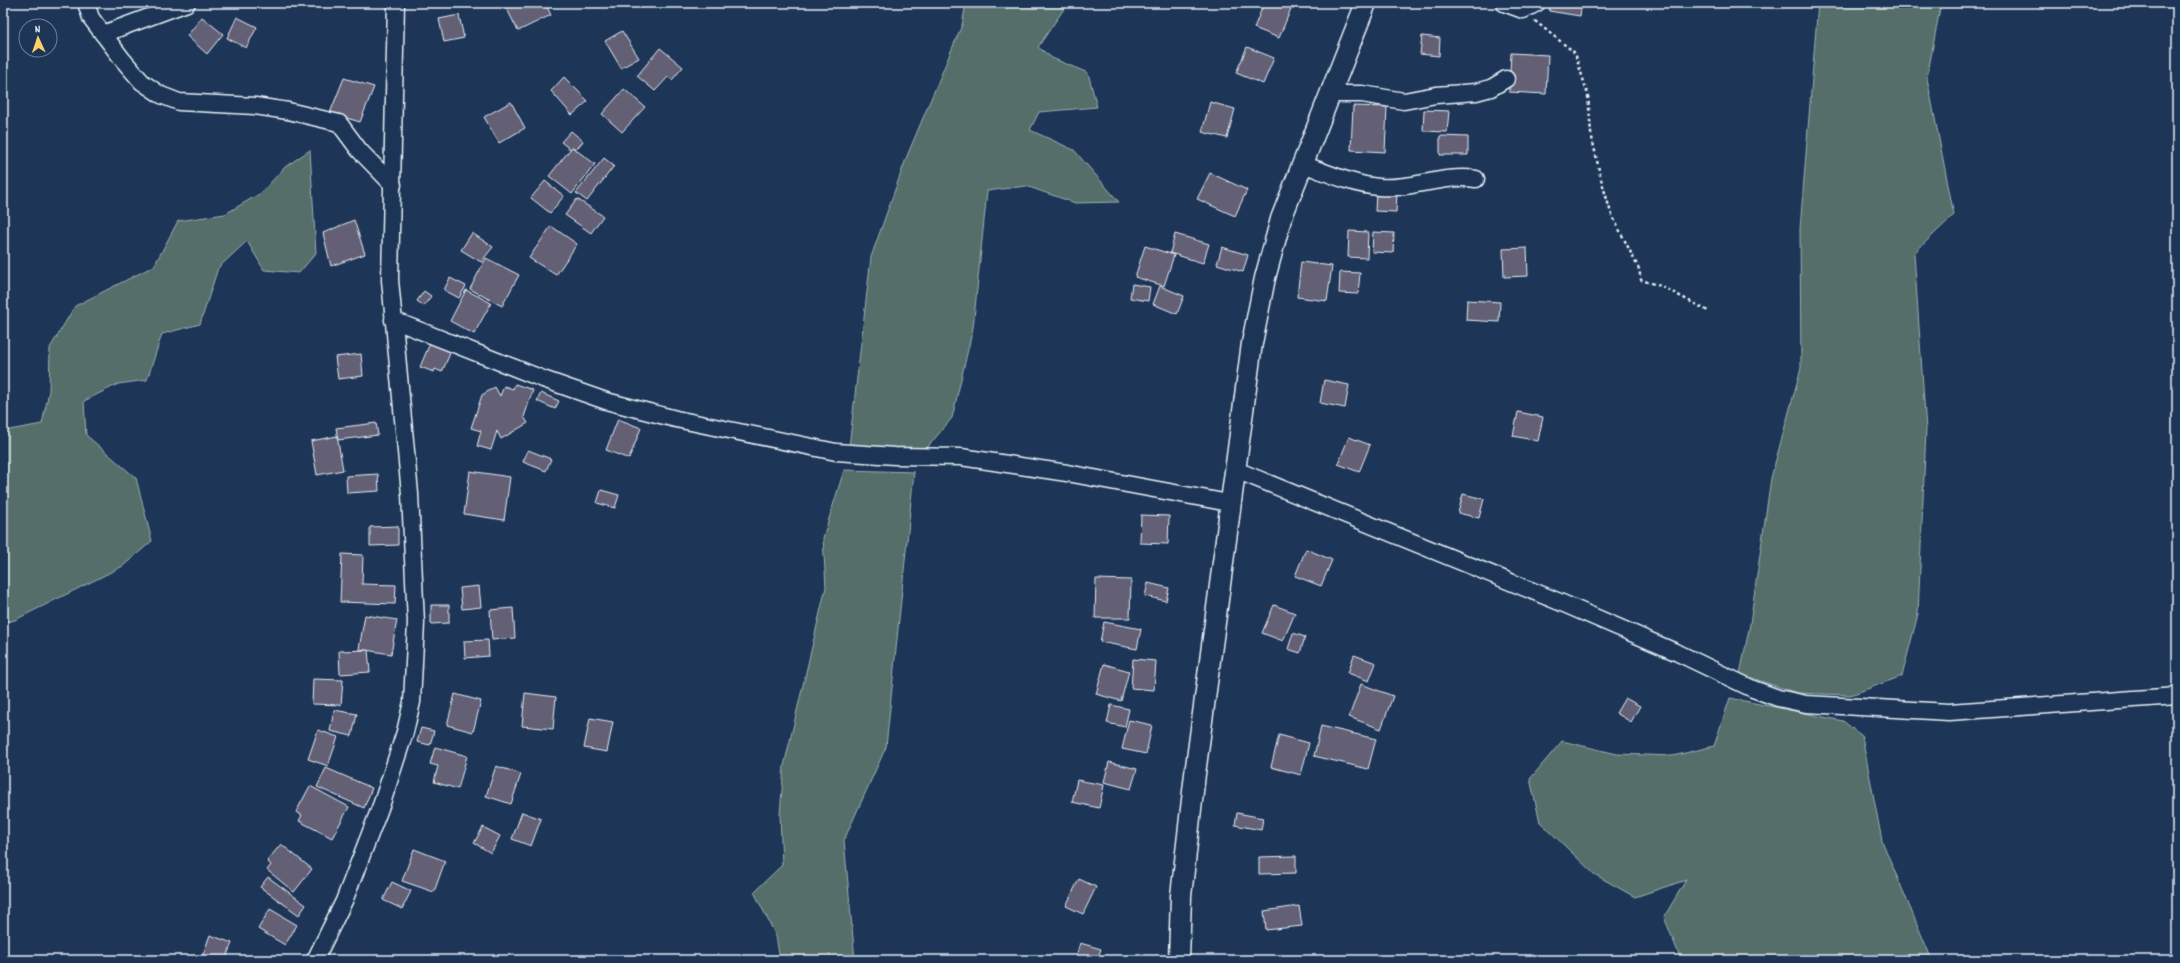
<svg xmlns="http://www.w3.org/2000/svg" width="2180" height="963" font-family="Dekko,sans-serif">
	<style>
		.green { fill: #546e6b; stroke: #9eb0b2 }
		.building { fill: #645f74; stroke: #e8f1f8 }
		.lines { fill: none; stroke-linecap: round; stroke-linejoin: round }
		.minor-casing { stroke: #e8f1f8; stroke-width: 19 }
		.tertiary-casing { stroke: #e8f1f8; stroke-width: 23 }
		.path { stroke: #e8f1f8; stroke-width: 2.5; stroke-dasharray: 3 3; stroke-linecap: butt }
		.minor { stroke: #1d3557; stroke-width: 16 }
		.tertiary { stroke: #1d3557; stroke-width: 20 }
	</style>
	<rect width="100%" height="100%" fill="#1d3557"/>
	<filter id="ink" filterUnits="userSpaceOnUse"><feTurbulence type="fractalNoise" baseFrequency=".025" numOctaves="2"/><feDisplacementMap in="SourceGraphic" scale="8" xChannelSelector="R" yChannelSelector="G"/><feConvolveMatrix kernelMatrix="1 2 1 2 8 2 1 2 1" color-interpolation-filters="sRGB"/></filter>
	<g filter="url(#ink)">
		<g class="green">
			<path d="M 966,3 L 1068,3 L 1038,47 L 1052,58 L 1088,73 L 1097,107 L 1039,112 L 1030,130 L 1074,150 L 1119,202 L 1075,203 L 1026,186 L 987,191 L 973,328 L 952,418 L 926,449 L 849,447 L 871,257 L 907,156 L 962,25 Z"/>
			<path d="M 1818,3 L 1941,3 L 1927,78 L 1954,215 L 1914,253 L 1926,430 L 1918,614 L 1902,676 L 1851,695 L 1797,693 L 1740,674 L 1750,624 L 1771,478 L 1801,368 L 1800,229 Z"/>
			<path d="M 310,150 L 316,253 L 299,273 L 264,270 L 247,241 L 218,268 L 200,324 L 162,334 L 147,380 L 118,384 L 84,401 L 86,435 L 136,478 L 152,541 L 123,566 L 15,620 L 3,623 L 3,433 L 4,431 L 42,424 L 49,391 L 50,348 L 75,306 L 154,266 L 178,221 L 225,214 L 261,193 L 285,167 Z"/>
			<path d="M 844,470 L 914,472 L 886,747 L 844,840 L 855,960 L 780,960 L 776,936 L 754,892 L 782,865 L 780,814 L 784,766 L 826,587 L 823,538 Z"/>
			<path d="M 1730,698 L 1843,721 L 1862,736 L 1882,841 L 1932,960 L 1685,960 L 1680,957 L 1664,917 L 1686,880 L 1635,897 L 1594,874 L 1540,822 L 1530,779 L 1562,741 L 1617,754 L 1673,756 L 1714,746 Z"/>
		</g>
		<g class="building">
			<path d="M 504,3 L 545,3 L 551,15 L 518,31 Z"/>
			<path d="M 1264,3 L 1283,3 L 1292,6 L 1279,38 L 1254,28 Z"/>
			<path d="M 1550,3 L 1582,3 L 1580,16 L 1549,11 Z"/>
			<path d="M 459,15 L 464,38 L 444,42 L 439,19 Z"/>
			<path d="M 202,17 L 223,34 L 207,54 L 187,36 Z"/>
			<path d="M 237,17 L 257,27 L 246,48 L 227,38 Z"/>
			<path d="M 622,31 L 639,58 L 621,68 L 605,41 Z"/>
			<path d="M 1422,36 L 1440,38 L 1439,56 L 1420,54 Z"/>
			<path d="M 1247,47 L 1274,58 L 1263,84 L 1236,73 Z"/>
			<path d="M 660,48 L 683,67 L 672,80 L 668,77 L 655,91 L 637,76 Z"/>
			<path d="M 1511,53 L 1548,55 L 1546,94 L 1509,92 Z"/>
			<path d="M 564,77 L 588,101 L 572,115 L 551,91 Z"/>
			<path d="M 344,78 L 374,87 L 360,122 L 330,113 Z"/>
			<path d="M 624,89 L 645,107 L 622,132 L 602,114 Z"/>
			<path d="M 511,102 L 525,128 L 499,143 L 484,117 Z"/>
			<path d="M 1210,102 L 1235,109 L 1227,138 L 1202,132 Z"/>
			<path d="M 1353,106 L 1387,107 L 1385,152 L 1351,150 Z"/>
			<path d="M 1424,110 L 1449,111 L 1447,132 L 1423,131 Z"/>
			<path d="M 571,131 L 583,141 L 576,150 L 572,147 L 570,149 L 561,142 Z"/>
			<path d="M 1440,136 L 1468,137 L 1468,155 L 1440,155 Z"/>
			<path d="M 572,147 L 595,164 L 572,194 L 549,176 Z"/>
			<path d="M 604,158 L 614,166 L 587,201 L 576,193 Z"/>
			<path d="M 1210,173 L 1247,190 L 1235,216 L 1197,199 Z"/>
			<path d="M 545,181 L 564,196 L 550,213 L 531,198 Z"/>
			<path d="M 1376,192 L 1397,193 L 1396,212 L 1375,211 Z"/>
			<path d="M 577,199 L 603,216 L 591,233 L 565,215 Z"/>
			<path d="M 354,220 L 365,254 L 331,266 L 323,233 Z"/>
			<path d="M 551,226 L 577,244 L 556,275 L 529,258 Z"/>
			<path d="M 1349,231 L 1368,232 L 1367,258 L 1348,257 Z"/>
			<path d="M 1373,232 L 1394,233 L 1393,253 L 1372,252 Z"/>
			<path d="M 472,233 L 493,247 L 481,262 L 461,250 Z"/>
			<path d="M 1175,234 L 1209,244 L 1203,263 L 1170,253 Z"/>
			<path d="M 1145,246 L 1174,255 L 1164,286 L 1135,277 Z"/>
			<path d="M 1222,247 L 1248,255 L 1243,272 L 1217,264 Z"/>
			<path d="M 1527,248 L 1528,276 L 1504,277 L 1503,249 Z"/>
			<path d="M 486,258 L 519,275 L 502,306 L 470,289 Z"/>
			<path d="M 1301,262 L 1332,266 L 1327,301 L 1297,297 Z"/>
			<path d="M 1340,272 L 1360,273 L 1358,294 L 1339,293 Z"/>
			<path d="M 450,278 L 466,286 L 459,298 L 444,290 Z"/>
			<path d="M 1132,284 L 1150,287 L 1148,301 L 1130,298 Z"/>
			<path d="M 1160,286 L 1184,296 L 1177,314 L 1153,304 Z"/>
			<path d="M 466,290 L 491,303 L 474,334 L 450,321 Z"/>
			<path d="M 424,291 L 431,296 L 424,306 L 417,301 Z"/>
			<path d="M 1467,300 L 1500,302 L 1499,322 L 1466,320 Z"/>
			<path d="M 430,343 L 451,351 L 442,372 L 435,369 L 434,372 L 420,367 Z"/>
			<path d="M 361,354 L 363,376 L 338,379 L 335,357 Z"/>
			<path d="M 1324,380 L 1349,385 L 1345,408 L 1320,403 Z"/>
			<path d="M 515,384 L 533,390 L 524,417 L 528,423 L 501,439 L 497,431 L 491,450 L 477,446 L 481,431 L 471,428 L 482,395 L 495,387 L 500,396 L 504,386 L 513,389 Z"/>
			<path d="M 541,393 L 559,401 L 555,409 L 537,401 Z"/>
			<path d="M 1518,412 L 1543,417 L 1538,441 L 1513,436 Z"/>
			<path d="M 618,419 L 641,428 L 629,459 L 606,450 Z"/>
			<path d="M 376,423 L 378,435 L 338,440 L 336,428 Z"/>
			<path d="M 337,436 L 343,470 L 317,475 L 311,441 Z"/>
			<path d="M 1349,437 L 1370,445 L 1359,472 L 1338,464 Z"/>
			<path d="M 528,450 L 551,459 L 546,471 L 523,462 Z"/>
			<path d="M 470,471 L 510,477 L 504,520 L 464,514 Z"/>
			<path d="M 378,474 L 379,491 L 347,493 L 346,476 Z"/>
			<path d="M 601,490 L 619,495 L 615,508 L 597,503 Z"/>
			<path d="M 1463,494 L 1484,499 L 1479,518 L 1458,513 Z"/>
			<path d="M 1141,515 L 1169,516 L 1168,544 L 1140,543 Z"/>
			<path d="M 398,526 L 398,545 L 370,546 L 370,527 Z"/>
			<path d="M 1306,549 L 1332,560 L 1321,586 L 1295,576 Z"/>
			<path d="M 342,554 L 363,555 L 362,584 L 396,585 L 395,604 L 340,602 Z"/>
			<path d="M 1096,579 L 1131,580 L 1130,618 L 1095,618 Z"/>
			<path d="M 1148,583 L 1169,588 L 1166,601 L 1145,596 Z"/>
			<path d="M 479,586 L 481,607 L 462,609 L 460,588 Z"/>
			<path d="M 431,605 L 449,605 L 449,623 L 431,624 Z"/>
			<path d="M 1274,605 L 1295,613 L 1283,641 L 1262,633 Z"/>
			<path d="M 513,608 L 515,638 L 492,640 L 490,610 Z"/>
			<path d="M 365,615 L 397,620 L 391,654 L 359,649 Z"/>
			<path d="M 1104,622 L 1141,629 L 1137,649 L 1100,642 Z"/>
			<path d="M 1293,633 L 1305,637 L 1300,653 L 1288,649 Z"/>
			<path d="M 488,640 L 489,656 L 465,658 L 464,641 Z"/>
			<path d="M 368,650 L 370,672 L 340,674 L 339,651 Z"/>
			<path d="M 1354,655 L 1376,663 L 1369,681 L 1348,673 Z"/>
			<path d="M 1133,659 L 1156,661 L 1154,690 L 1131,688 Z"/>
			<path d="M 1104,664 L 1129,671 L 1121,701 L 1096,694 Z"/>
			<path d="M 313,679 L 343,680 L 341,705 L 312,704 Z"/>
			<path d="M 1361,684 L 1393,696 L 1381,729 L 1349,717 Z"/>
			<path d="M 525,693 L 556,697 L 553,729 L 522,726 Z"/>
			<path d="M 455,694 L 481,701 L 473,732 L 447,725 Z"/>
			<path d="M 1625,698 L 1640,706 L 1631,722 L 1616,713 Z"/>
			<path d="M 1111,705 L 1129,709 L 1125,727 L 1107,723 Z"/>
			<path d="M 334,710 L 357,714 L 352,736 L 330,731 Z"/>
			<path d="M 590,718 L 613,722 L 607,752 L 584,748 Z"/>
			<path d="M 1129,720 L 1152,725 L 1146,754 L 1122,749 Z"/>
			<path d="M 1321,726 L 1376,739 L 1368,769 L 1314,756 Z"/>
			<path d="M 421,728 L 434,731 L 430,745 L 417,742 Z"/>
			<path d="M 318,730 L 338,737 L 328,766 L 308,759 Z"/>
			<path d="M 1279,735 L 1309,743 L 1301,775 L 1271,767 Z"/>
			<path d="M 435,747 L 467,756 L 458,789 L 434,782 L 438,766 L 430,764 Z"/>
			<path d="M 1109,762 L 1137,769 L 1131,789 L 1104,782 Z"/>
			<path d="M 496,766 L 521,774 L 511,804 L 486,796 Z"/>
			<path d="M 326,768 L 372,788 L 364,808 L 317,787 Z"/>
			<path d="M 1077,780 L 1104,785 L 1099,808 L 1072,802 Z"/>
			<path d="M 310,786 L 349,807 L 332,838 L 299,821 L 302,815 L 296,812 Z"/>
			<path d="M 522,812 L 541,819 L 531,846 L 512,839 Z"/>
			<path d="M 1237,813 L 1263,818 L 1261,830 L 1235,825 Z"/>
			<path d="M 483,827 L 500,836 L 491,853 L 474,843 Z"/>
			<path d="M 281,844 L 312,869 L 294,892 L 267,870 L 271,865 L 267,861 Z"/>
			<path d="M 414,849 L 445,861 L 434,892 L 402,881 Z"/>
			<path d="M 1296,856 L 1296,873 L 1259,874 L 1259,857 Z"/>
			<path d="M 268,877 L 306,905 L 299,915 L 260,887 Z"/>
			<path d="M 1079,879 L 1096,887 L 1083,914 L 1066,906 Z"/>
			<path d="M 392,882 L 411,891 L 402,909 L 383,900 Z"/>
			<path d="M 1299,906 L 1302,926 L 1266,930 L 1264,911 Z"/>
			<path d="M 270,909 L 297,925 L 285,945 L 258,929 Z"/>
			<path d="M 210,935 L 232,943 L 225,960 L 201,960 Z"/>
			<path d="M 1080,943 L 1101,949 L 1097,960 L 1075,960 Z"/>
		</g>
		<g class="lines">
			<g class="minor-casing">
				<g id="minor">
					<path d="M 86,3 L 91,18 L 123,60 L 142,82 L 161,95 L 179,102 L 255,106 L 288,111 L 339,123 L 359,150 L 393,185"/>
					<path d="M 1504,3 L 1523,10 L 1537,3"/>
					<path d="M 103,34 L 187,3"/>
					<path d="M 1331,94 L 1362,94 L 1404,101 L 1436,95 L 1476,92 L 1491,88 L 1506,79"/>
					<path d="M 1302,164 C 1326,172 1353,185 1379,187 C 1411,190 1443,174 1476,179"/>
					<path d="M 393,320 L 543,379 L 606,401 L 676,419 L 836,452 L 895,456 L 961,457 L 1067,473 L 1229,503"/>
					<path d="M 1236,470 L 1562,603 L 1678,653 L 1753,689 L 1778,698 L 1806,704 L 1949,712 L 2177,696"/>
					<path d="M 315,960 L 344,901 L 382,803 L 405,732 L 412,702 L 416,623 L 410,494 L 390,280 L 396,3"/>
				</g>
			</g>
			<g class="tertiary-casing">
				<path id="tertiary" d="M 1179,960 L 1181,896 L 1195,774 L 1252,343 L 1265,278 L 1281,219 L 1366,3"/>
			</g>
			<path class="path" d="M 1535,21 L 1575,53 L 1588,95 L 1591,133 L 1601,179 L 1611,213 L 1639,269 L 1641,280 L 1661,286 L 1710,312"/>
			<use href="#minor" class="minor"/>
			<use href="#tertiary" class="tertiary"/>
		</g>
	</g>
	<rect width="2180" height="963" fill="none" stroke="#1d3557" stroke-width="16"/>
	<rect x="8" y="8" width="2164" height="947" fill="none" stroke="#e8f1f8" stroke-width="1.5" filter="url(#ink)"/>
	<g transform="translate(38 38) rotate(357)"><circle r="19" fill="#1d3557" stroke="#6e8097"/>
	<path d="M0-3L7 15L0 10L-7 15Z" fill="#ffd166"/>
	<text y="-6" font-size="11" font-weight="bold" text-anchor="middle" fill="#e8f1f8">N</text>
	</g>
</svg>
